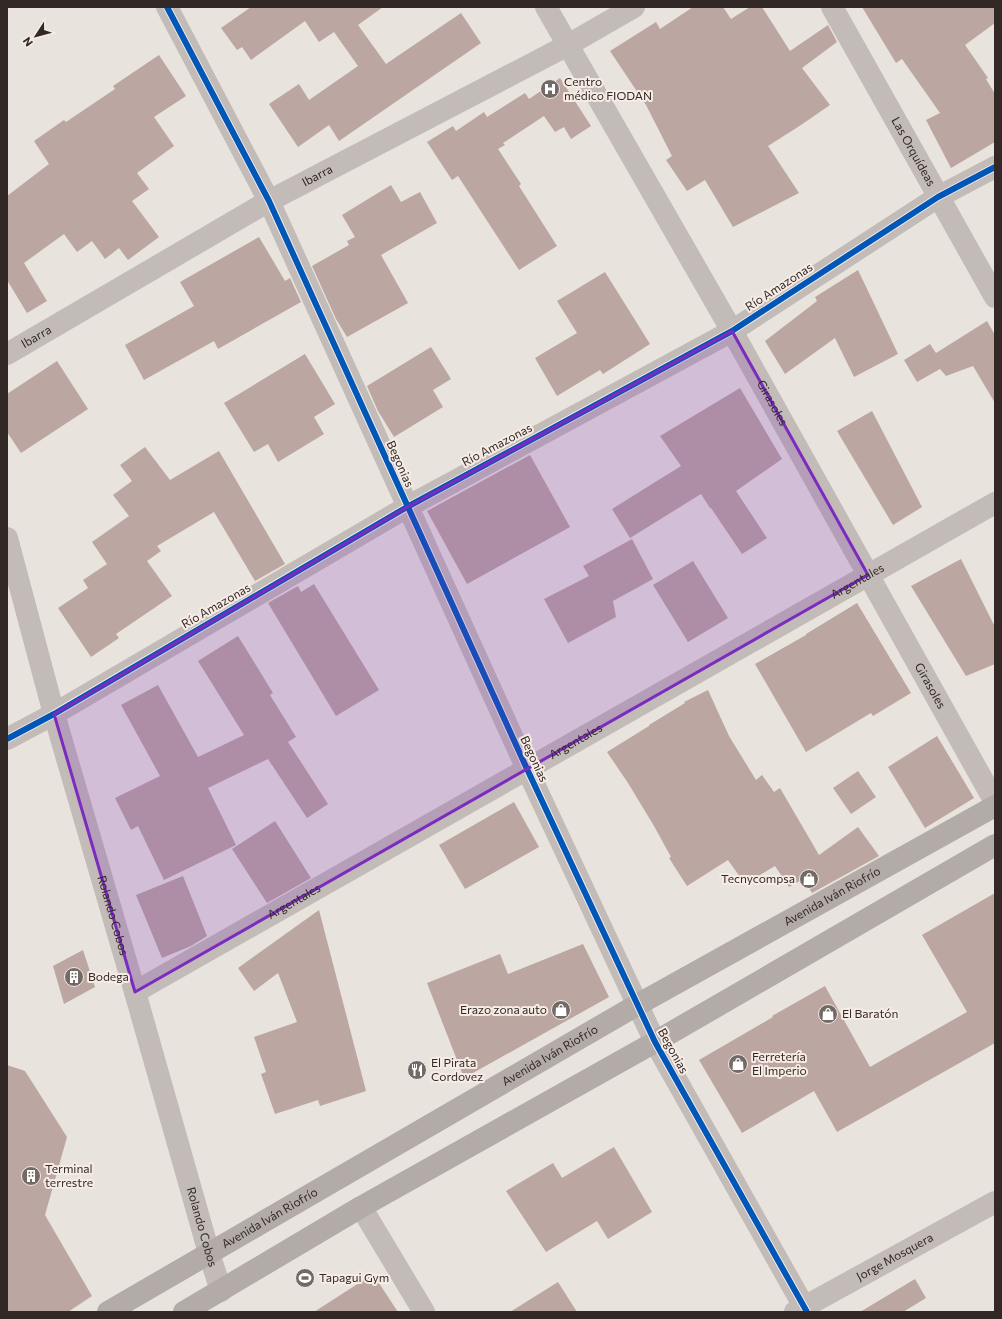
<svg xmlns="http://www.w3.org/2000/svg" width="1002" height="1319" font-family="Commissioner,sans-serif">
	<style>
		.building { fill: #bba6a1 }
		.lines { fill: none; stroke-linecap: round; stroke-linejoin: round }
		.minor { stroke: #c2bbb7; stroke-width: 22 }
		.secondary { stroke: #b3aba8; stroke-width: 22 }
		.cycleway-casing { stroke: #f7ece5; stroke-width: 8 }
		.cycleway { stroke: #0057b8; stroke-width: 6 }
		.marked { fill: #7b2cbf; fill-opacity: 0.2; stroke: #7b2cbf; stroke-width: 3; stroke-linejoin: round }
		.labels { text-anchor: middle; stroke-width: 4; stroke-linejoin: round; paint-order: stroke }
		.poi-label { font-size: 12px; fill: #322926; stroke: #f7ece5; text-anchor: start }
		.street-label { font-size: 12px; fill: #322926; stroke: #f7ece5 }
	</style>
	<rect width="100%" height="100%" fill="#e9e3de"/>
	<g class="building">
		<path d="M 251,7 L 383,7 L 358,25 L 386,64 L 461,13 L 481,43 L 339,141 L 329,125 L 298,147 L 269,104 L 299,84 L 309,100 L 358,66 L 334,32 L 319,42 L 305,21 L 251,60 L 242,47 L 237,50 L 221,28 Z"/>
		<path d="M 693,7 L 723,7 L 731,19 L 750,7 L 762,7 L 790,51 L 828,25 L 837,42 L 802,68 L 830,105 L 801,125 L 768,146 L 799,193 L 733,227 L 705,180 L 687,191 L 666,160 L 672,156 L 646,105 L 610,51 L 656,22 L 660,29 Z"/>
		<path d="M 862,7 L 995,7 L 995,23 L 965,45 L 988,78 L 986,79 L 995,94 L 995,142 L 951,168 L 926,120 L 940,113 L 902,59 L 896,63 Z"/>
		<path d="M 159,55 L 186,96 L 154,117 L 174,146 L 137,173 L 149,189 L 132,201 L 159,237 L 128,260 L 119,248 L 105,259 L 92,241 L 77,252 L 64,234 L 24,263 L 47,301 L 27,313 L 7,280 L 7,196 L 49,164 L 34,141 L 64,120 L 66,122 L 115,89 L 113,86 Z"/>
		<path d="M 560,78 L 591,126 L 571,139 L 564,127 L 555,132 L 544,116 L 503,143 L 505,145 L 498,149 L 521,184 L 519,186 L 557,246 L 519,270 L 458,176 L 452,180 L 427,142 L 453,126 L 456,131 L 484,112 L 487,117 L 525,93 L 529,99 Z"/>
		<path d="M 391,185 L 401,202 L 420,192 L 437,223 L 381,255 L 408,303 L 347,337 L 336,319 L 312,266 L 349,245 L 347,241 L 355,237 L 342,215 Z"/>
		<path d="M 259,237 L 285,281 L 290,278 L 301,302 L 218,349 L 214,341 L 144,380 L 125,345 L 194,306 L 180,282 Z"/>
		<path d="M 858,270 L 898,354 L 854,377 L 835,338 L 785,374 L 765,341 L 817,301 L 815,297 Z"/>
		<path d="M 605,272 L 650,344 L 603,374 L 600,370 L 557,396 L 535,358 L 577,333 L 557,301 Z"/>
		<path d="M 987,321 L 995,335 L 995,403 L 973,366 L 946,376 L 940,369 L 917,382 L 904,360 L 930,344 L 936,353 Z"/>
		<path d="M 431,347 L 451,379 L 433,390 L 443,407 L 394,437 L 378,411 L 367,386 Z"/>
		<path d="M 305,354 L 335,404 L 314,417 L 324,434 L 278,462 L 268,444 L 254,452 L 224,403 Z"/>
		<path d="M 57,361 L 88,409 L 21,453 L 7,432 L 7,394 Z"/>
		<path d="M 740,388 L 782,459 L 736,491 L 767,538 L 742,554 L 711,508 L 710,508 L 701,494 L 630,538 L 612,509 L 681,466 L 660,436 Z"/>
		<path d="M 872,411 L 922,507 L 893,525 L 837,431 Z"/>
		<path d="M 145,447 L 170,480 L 219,451 L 285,564 L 255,581 L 214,512 L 157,546 L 161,551 L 147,561 L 172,596 L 116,634 L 119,638 L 91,657 L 58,608 L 88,588 L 83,580 L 107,564 L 92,542 L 129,516 L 113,495 L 132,481 L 120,465 Z"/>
		<path d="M 530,455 L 570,527 L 467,584 L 427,511 Z"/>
		<path d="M 632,539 L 653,579 L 613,601 L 616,617 L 568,643 L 544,599 L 589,576 L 583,566 Z"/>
		<path d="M 961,559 L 995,627 L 995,664 L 966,676 L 911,586 Z"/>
		<path d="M 693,561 L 728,618 L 688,642 L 653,585 Z"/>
		<path d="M 314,584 L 379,690 L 336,716 L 268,603 L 298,586 L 301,592 Z"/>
		<path d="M 857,603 L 911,693 L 873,716 L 871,713 L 806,752 L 755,664 L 806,635 L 806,634 Z"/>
		<path d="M 238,636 L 273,693 L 270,695 L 296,737 L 288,742 L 328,804 L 307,818 L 268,759 L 208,788 L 236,845 L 164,880 L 138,826 L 131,830 L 115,798 L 160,776 L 121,705 L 158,685 L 198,757 L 244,735 L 198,661 Z"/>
		<path d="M 708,690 L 729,736 L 756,780 L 762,775 L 774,792 L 780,788 L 819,855 L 858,827 L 879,856 L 812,893 L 803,879 L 789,887 L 775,866 L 745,884 L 728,860 L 687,886 L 669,858 L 671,857 L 654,826 L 628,783 L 607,752 L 649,726 L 649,725 L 685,703 L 684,702 Z"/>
		<path d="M 937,736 L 974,798 L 925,828 L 888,767 Z"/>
		<path d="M 858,771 L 876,797 L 851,814 L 833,788 Z"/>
		<path d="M 514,802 L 539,847 L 465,889 L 439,845 Z"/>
		<path d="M 275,821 L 311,878 L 267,903 L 232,849 Z"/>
		<path d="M 183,876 L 207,936 L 191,946 L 162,958 L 136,895 Z"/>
		<path d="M 995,893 L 995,1043 L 837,1132 L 814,1091 L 742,1133 L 699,1060 L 773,1017 L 772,1016 L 825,986 L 870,1067 L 967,1012 L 922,935 Z"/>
		<path d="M 319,910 L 366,1091 L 320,1106 L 318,1100 L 275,1114 L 261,1074 L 266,1072 L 254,1037 L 297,1022 L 278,973 L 254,991 L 238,968 Z"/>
		<path d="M 583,944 L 609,997 L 464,1078 L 427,983 L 500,954 L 508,974 Z"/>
		<path d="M 83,950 L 95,987 L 64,1004 L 53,966 Z"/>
		<path d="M 7,1065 L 25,1071 L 67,1137 L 45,1215 L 92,1296 L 68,1312 L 7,1312 Z"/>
		<path d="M 614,1147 L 652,1212 L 608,1239 L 597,1221 L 546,1252 L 506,1191 L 553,1163 L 562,1178 Z"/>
		<path d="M 373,1274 L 398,1312 L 314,1312 Z"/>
		<path d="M 915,1279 L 926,1298 L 903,1312 L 860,1312 Z"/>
		<path d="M 558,1282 L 577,1312 L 510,1312 Z"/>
	</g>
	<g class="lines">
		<g class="minor">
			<path d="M 167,7 L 269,201 L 527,769 L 655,1042 L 807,1312"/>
			<path id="s1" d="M 546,7 L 732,331 L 995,802"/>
			<path id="s2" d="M 832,7 L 995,297"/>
			<path id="s3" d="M 7,354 L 269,201 L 568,45 L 634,7"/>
			<path id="s4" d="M 7,538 L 54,714 L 135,992 L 209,1253 L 221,1291"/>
			<path d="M 7,739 L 54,714 L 407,507 L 732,331 L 938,197 L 995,167"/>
			<path id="s5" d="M 135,992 L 995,503"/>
			<path d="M 361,1207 L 424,1312"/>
			<path id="s6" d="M 795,1312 L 995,1202"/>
		</g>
		<g class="secondary">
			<path id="s7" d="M 108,1312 L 637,1005 L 995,806"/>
			<path d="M 184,1312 L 361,1207 L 655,1042 L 995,845"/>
		</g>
		<g class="cycleway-casing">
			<g id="cycleway">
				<path d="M 167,7 L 269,201 L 527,769 L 655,1042 L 807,1312"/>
				<path d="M 7,739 L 54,714 L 407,507 L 732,331 L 938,197 L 995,167"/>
			</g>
		</g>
		<use href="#cycleway" class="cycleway"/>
	</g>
	<path class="marked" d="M 732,331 L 868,575 L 135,992 L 54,714 L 407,507 Z"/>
	<defs>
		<g id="hospital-disc" transform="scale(1)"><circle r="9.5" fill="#726a66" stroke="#f7ece5"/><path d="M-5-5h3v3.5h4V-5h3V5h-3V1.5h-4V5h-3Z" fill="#fff"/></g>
		<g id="shop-disc" transform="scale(1)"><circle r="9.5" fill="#726a66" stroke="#f7ece5"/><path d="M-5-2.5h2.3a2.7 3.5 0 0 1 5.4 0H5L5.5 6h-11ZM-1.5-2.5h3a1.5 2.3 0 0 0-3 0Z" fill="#fff"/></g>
		<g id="building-disc" transform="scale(1)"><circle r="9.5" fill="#726a66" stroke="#f7ece5"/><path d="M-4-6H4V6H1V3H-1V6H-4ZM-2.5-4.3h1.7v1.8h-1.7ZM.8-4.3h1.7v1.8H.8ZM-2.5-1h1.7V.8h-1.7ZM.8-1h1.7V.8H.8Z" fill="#fff"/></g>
		<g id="restaurant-disc" transform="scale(1)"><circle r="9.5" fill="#726a66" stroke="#f7ece5"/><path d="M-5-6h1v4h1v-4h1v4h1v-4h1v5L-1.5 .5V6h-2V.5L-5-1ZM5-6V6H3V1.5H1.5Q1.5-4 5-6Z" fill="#fff"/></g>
		<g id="stadium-disc" transform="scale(1)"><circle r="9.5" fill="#726a66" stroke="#f7ece5"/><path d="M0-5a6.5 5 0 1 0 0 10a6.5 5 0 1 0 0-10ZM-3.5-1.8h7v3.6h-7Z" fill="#fff"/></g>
	</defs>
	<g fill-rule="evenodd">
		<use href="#hospital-disc" x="550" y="89"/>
		<use href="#shop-disc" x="809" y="879"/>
		<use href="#building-disc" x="74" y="977"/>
		<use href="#shop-disc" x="561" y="1010"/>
		<use href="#shop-disc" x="828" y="1014"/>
		<use href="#shop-disc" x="738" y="1064"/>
		<use href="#restaurant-disc" x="417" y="1070"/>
		<use href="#building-disc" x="31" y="1176"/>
		<use href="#stadium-disc" x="305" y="1278"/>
	</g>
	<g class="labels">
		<g class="poi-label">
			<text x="564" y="86">Centro<tspan x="564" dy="14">médico FIODAN</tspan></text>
			<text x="795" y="883" text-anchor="end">Tecnycompsa</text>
			<text x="88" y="981">Bodega</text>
			<text x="547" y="1014" text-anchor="end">Erazo zona auto</text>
			<text x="842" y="1018">El Baratón</text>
			<text x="752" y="1061">Ferretería<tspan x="752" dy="14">El Imperio</tspan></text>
			<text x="431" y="1067">El Pirata<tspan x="431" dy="14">Cordovez</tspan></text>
			<text x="45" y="1173">Terminal<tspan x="45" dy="14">terrestre</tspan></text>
			<text x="319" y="1282">Tapagui Gym</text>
		</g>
		<g class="street-label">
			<text dy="4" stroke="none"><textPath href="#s2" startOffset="166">Las Orquídeas</textPath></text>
			<text dy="4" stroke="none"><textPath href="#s3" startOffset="358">Ibarra</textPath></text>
			<text transform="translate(779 287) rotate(-33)" y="4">Río Amazonas</text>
			<text dy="4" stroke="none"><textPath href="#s3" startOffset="34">Ibarra</textPath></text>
			<text dy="4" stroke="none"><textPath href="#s1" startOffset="456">Girasoles</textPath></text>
			<text transform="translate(497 445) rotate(-28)" y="4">Río Amazonas</text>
			<text transform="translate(400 464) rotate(66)" y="4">Begonias</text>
			<text dy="4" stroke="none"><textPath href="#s5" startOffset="831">Argentales</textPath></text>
			<text transform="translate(216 606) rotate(-30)" y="4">Río Amazonas</text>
			<text dy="4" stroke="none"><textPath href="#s1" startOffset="780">Girasoles</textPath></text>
			<text dy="4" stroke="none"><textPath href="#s5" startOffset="507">Argentales</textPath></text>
			<text transform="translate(534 759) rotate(65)" y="4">Begonias</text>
			<text dy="4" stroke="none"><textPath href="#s7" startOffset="835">Avenida Iván Riofrío</textPath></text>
			<text dy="4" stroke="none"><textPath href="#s5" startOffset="183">Argentales</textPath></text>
			<text dy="4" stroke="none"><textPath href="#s4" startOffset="392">Rolando Cobos</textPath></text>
			<text transform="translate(673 1051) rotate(61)" y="4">Begonias</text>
			<text dy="4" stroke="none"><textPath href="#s7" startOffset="511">Avenida Iván Riofrío</textPath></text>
			<text dy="4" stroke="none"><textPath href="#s7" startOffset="187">Avenida Iván Riofrío</textPath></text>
			<text dy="4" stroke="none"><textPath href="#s4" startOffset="716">Rolando Cobos</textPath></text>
			<text dy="4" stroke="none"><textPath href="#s6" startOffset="114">Jorge Mosquera</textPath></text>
		</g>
	</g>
	<rect width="1002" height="1319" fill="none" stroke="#322926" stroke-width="16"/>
	<g transform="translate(36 36) rotate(234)" stroke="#f7ece5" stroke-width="3" paint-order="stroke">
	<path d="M0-3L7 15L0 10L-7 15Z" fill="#322926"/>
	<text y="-6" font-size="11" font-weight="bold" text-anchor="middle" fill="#322926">N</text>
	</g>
</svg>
